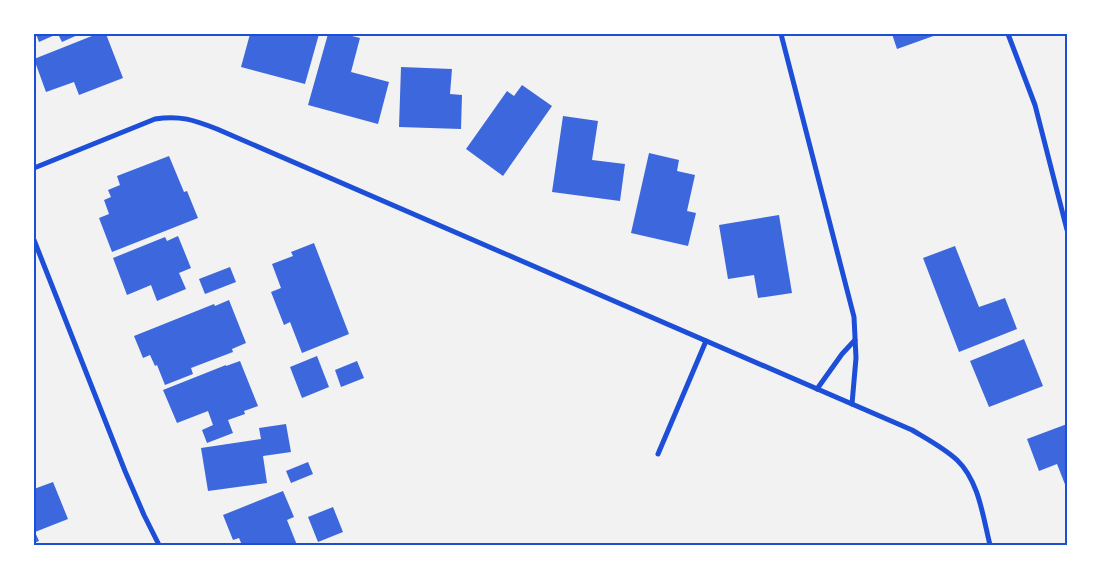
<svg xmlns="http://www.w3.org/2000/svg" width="1101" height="579" font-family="'Roboto Condensed',sans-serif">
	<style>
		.building { fill: #3d67dc }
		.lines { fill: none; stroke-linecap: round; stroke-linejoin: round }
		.minor { stroke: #1d4ed8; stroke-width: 5 }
		.neatline { fill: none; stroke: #1d4ed8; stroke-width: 2 }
	</style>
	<rect width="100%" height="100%" fill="#f2f2f2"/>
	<g class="building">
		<path d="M 36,34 L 57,34 L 39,42 Z"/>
		<path d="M 58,34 L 80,34 L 62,42 Z"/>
		<path d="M 97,34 L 106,34 L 123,78 L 79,95 L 74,82 L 46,92 L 34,59 Z"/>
		<path d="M 250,34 L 319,34 L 305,84 L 241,67 Z"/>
		<path d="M 328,34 L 344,34 L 360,38 L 351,72 L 389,82 L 378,124 L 308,105 Z"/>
		<path d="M 892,34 L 939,34 L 897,49 Z"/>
		<path d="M 401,67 L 452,69 L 450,94 L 462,95 L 461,129 L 399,127 Z"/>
		<path d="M 522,85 L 552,106 L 503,176 L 466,149 L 507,91 L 514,96 Z"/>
		<path d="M 563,116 L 598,121 L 592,160 L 625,164 L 620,201 L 552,192 Z"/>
		<path d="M 649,153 L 679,160 L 677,171 L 695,175 L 687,211 L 696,213 L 688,246 L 631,233 Z"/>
		<path d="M 169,156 L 184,192 L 187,191 L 198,218 L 112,252 L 99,218 L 109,214 L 104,200 L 111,197 L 108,190 L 120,185 L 117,176 Z"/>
		<path d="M 779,215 L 792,293 L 758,298 L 754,275 L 728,279 L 719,225 Z"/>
		<path d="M 178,236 L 191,268 L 179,273 L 186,289 L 157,301 L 151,285 L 127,295 L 113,258 L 165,237 L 167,241 Z"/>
		<path d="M 314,243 L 349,334 L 302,353 L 290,322 L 284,325 L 271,292 L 281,288 L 272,264 L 293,256 L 291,252 Z"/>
		<path d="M 955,246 L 979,307 L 1005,298 L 1017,329 L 959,352 L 923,258 Z"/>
		<path d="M 230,267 L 236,282 L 205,294 L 199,279 Z"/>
		<path d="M 229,300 L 246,343 L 232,349 L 233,352 L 191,368 L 193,374 L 165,385 L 157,365 L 155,366 L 150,355 L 143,358 L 134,336 L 214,304 L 215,306 Z"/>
		<path d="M 1024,339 L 1043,386 L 989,407 L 970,361 Z"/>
		<path d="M 317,356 L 329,387 L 302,398 L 290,367 Z"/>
		<path d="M 240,361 L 258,406 L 244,411 L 245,414 L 228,420 L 233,433 L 207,443 L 202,430 L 213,425 L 208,411 L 177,423 L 163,390 L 226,365 L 226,366 Z"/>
		<path d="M 357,361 L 364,378 L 341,387 L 335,370 Z"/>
		<path d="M 286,424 L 291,452 L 263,456 L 267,483 L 208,491 L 201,448 L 261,439 L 259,428 Z"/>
		<path d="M 1067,424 L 1067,486 L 1066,487 L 1057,464 L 1039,471 L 1027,439 Z"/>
		<path d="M 308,462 L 313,474 L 291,483 L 286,471 Z"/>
		<path d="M 53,482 L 68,519 L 35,532 L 39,541 L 34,543 L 34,489 Z"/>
		<path d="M 283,491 L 294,517 L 287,520 L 297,545 L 242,545 L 239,538 L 233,540 L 223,515 Z"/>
		<path d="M 333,507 L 343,532 L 318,542 L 308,517 Z"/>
	</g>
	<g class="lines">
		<g class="minor">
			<path d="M 781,34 L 854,317 L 856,358 L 852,404"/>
			<path d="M 1008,34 L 1035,105 L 1067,230"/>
			<path d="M 34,168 L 155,119 C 180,115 194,120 217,129 L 912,430 C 927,439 944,448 957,460 C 979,481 983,517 990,545"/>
			<path d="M 34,240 L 125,471 L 144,515 L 159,545"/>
			<path d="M 817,389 L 842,354 L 855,340"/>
			<path d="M 658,454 L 706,341"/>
		</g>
	</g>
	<rect width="1101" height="579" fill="none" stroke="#ffffff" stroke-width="70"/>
	<rect x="35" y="35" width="1031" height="509" class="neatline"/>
</svg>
